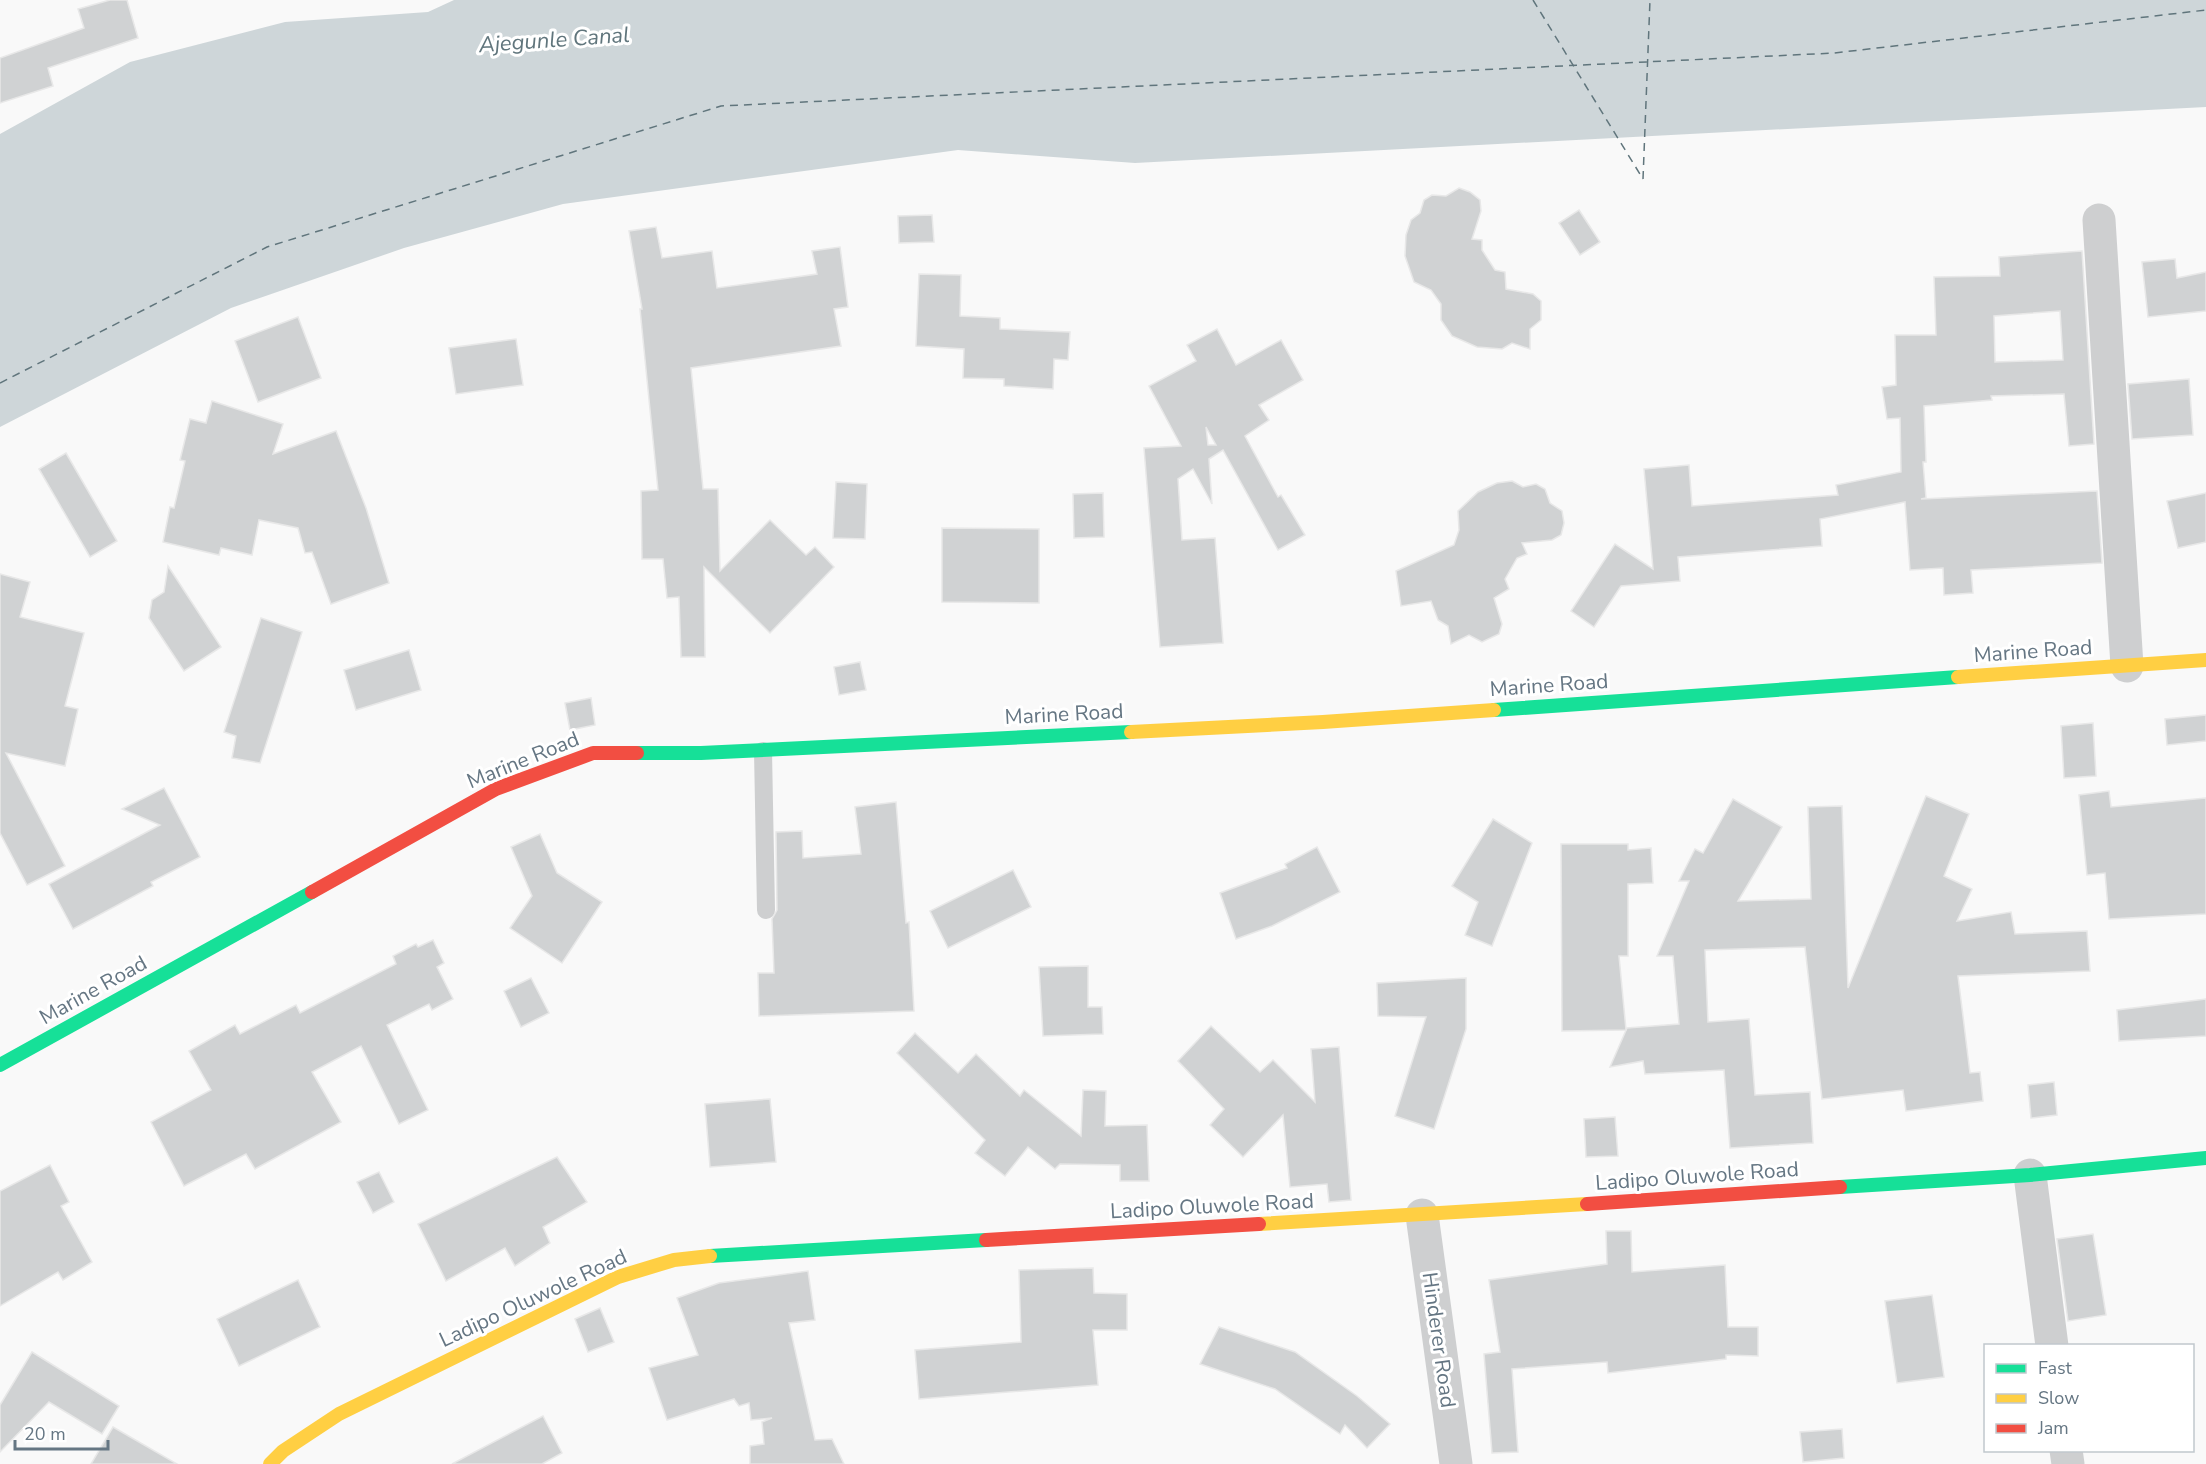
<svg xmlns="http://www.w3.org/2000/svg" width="2206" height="1464" font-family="'Nunito Sans',sans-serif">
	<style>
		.water { fill: #ced6d9 }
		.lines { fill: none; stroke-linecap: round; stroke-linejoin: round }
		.ferry { stroke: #60757c; stroke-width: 1.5; stroke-dasharray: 8 6; stroke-linecap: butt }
		.building { fill: #d0d2d3; stroke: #e8e8e8; stroke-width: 1.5; fill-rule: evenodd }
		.lane { stroke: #cecfd0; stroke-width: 18 }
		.street { stroke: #cecfd0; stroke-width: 33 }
		.fast { stroke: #16e098; stroke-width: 14 }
		.slow { stroke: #ffcf43; stroke-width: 14 }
		.jam { stroke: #f24e42; stroke-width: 14 }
		.labels { text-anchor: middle; stroke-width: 6; stroke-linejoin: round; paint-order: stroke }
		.street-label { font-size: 21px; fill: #657683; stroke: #fff }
		.water-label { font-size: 22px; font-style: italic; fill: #60757c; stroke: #fff }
	</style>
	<rect width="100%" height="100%" fill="#f9f9f9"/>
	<path class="water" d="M 454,0 L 2206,0 L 2206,107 L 1135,163 L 958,150 L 563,204 L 404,248 L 231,308 L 0,427 L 0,134 L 130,62 L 285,22 L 428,12 Z"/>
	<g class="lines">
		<g class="ferry">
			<path d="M 1533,0 L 1643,179"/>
			<path d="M 1643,179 L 1650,0"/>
			<path d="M 0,383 L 267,247 L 721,106 L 1834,53 L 2206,10"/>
		</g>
	</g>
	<g class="building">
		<path d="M 110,0 L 127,0 L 138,38 L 48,68 L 53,86 L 0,103 L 0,58 L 84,28 L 78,9 Z"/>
		<path d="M 1459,188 L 1470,192 L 1480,200 L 1481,211 L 1472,239 L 1482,240 L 1482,250 L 1495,270 L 1505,272 L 1506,289 L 1533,294 L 1541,301 L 1541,320 L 1530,329 L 1530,349 L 1512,343 L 1502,349 L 1477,347 L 1452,336 L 1441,320 L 1441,304 L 1431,290 L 1414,282 L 1405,256 L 1406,235 L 1411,220 L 1420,213 L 1424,200 L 1432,195 L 1446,196 Z"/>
		<path d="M 1579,210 L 1600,242 L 1580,255 L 1559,223 Z"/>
		<path d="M 932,215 L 934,242 L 899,243 L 898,216 Z"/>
		<path d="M 656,227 L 662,258 L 712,251 L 717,288 L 817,274 L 812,251 L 840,247 L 848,307 L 834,309 L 841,346 L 691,368 L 703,489 L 718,489 L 720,571 L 770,520 L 806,555 L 815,547 L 834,567 L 770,633 L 704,567 L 705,657 L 681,657 L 679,597 L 667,598 L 663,559 L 642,559 L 641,491 L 658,490 L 640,309 L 642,309 L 629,231 Z"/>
		<path d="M 2082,251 L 2094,444 L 2069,446 L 2064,394 L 1991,396 L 1992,400 L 1924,406 L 1926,462 L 1923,462 L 1926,498 L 1921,499 L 2097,491 L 2102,563 L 1971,570 L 1973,593 L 1944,595 L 1943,568 L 1910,570 L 1905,502 L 1820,519 L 1822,546 L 1678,557 L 1680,581 L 1621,586 L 1594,627 L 1571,611 L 1615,544 L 1653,569 L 1644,469 L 1689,465 L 1692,506 L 1838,495 L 1836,485 L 1901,472 L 1900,418 L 1887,419 L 1882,387 L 1896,385 L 1895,335 L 1936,335 L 1934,277 L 2000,276 L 1999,257 ZM 2060,311 L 2063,360 L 1995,362 L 1994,316 Z"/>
		<path d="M 2175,259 L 2177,278 L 2206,272 L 2206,311 L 2148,317 L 2142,262 Z"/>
		<path d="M 919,274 L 961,275 L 960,316 L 1000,318 L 1000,329 L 1070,332 L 1068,360 L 1054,359 L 1053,389 L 1004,386 L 1004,379 L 963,378 L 964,349 L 916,346 Z"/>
		<path d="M 298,317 L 321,378 L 258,402 L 235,341 Z"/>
		<path d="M 1217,329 L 1236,365 L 1281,340 L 1303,380 L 1259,405 L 1269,420 L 1245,436 L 1278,497 L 1281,495 L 1305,535 L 1278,550 L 1223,450 L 1209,459 L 1212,504 L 1193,469 L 1178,479 L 1182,540 L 1215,538 L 1223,643 L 1160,647 L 1144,448 L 1181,446 L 1149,386 L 1196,361 L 1187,345 ZM 1206,427 L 1216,445 L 1208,445 Z"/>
		<path d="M 516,339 L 523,385 L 456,394 L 449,348 Z"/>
		<path d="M 2189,379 L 2193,435 L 2132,439 L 2128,384 Z"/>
		<path d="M 212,401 L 283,424 L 273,454 L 336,431 L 366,508 L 389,583 L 331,604 L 312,552 L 305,553 L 298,528 L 259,520 L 252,555 L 221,548 L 219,555 L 163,542 L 170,507 L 174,508 L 185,461 L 180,460 L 190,419 L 206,423 Z"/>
		<path d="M 66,453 L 117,541 L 90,557 L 39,469 Z"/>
		<path d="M 1512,481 L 1523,487 L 1536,484 L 1545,489 L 1550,503 L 1562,511 L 1564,523 L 1561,535 L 1552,540 L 1522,543 L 1527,554 L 1517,558 L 1505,579 L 1509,589 L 1494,598 L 1502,624 L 1499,634 L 1482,642 L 1469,635 L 1451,644 L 1448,626 L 1438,620 L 1431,601 L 1401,606 L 1396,571 L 1454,545 L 1459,530 L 1458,511 L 1478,492 L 1497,483 Z"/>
		<path d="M 836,482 L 867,484 L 865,539 L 833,538 Z"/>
		<path d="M 1103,493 L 1104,537 L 1074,538 L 1073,494 Z"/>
		<path d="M 2206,493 L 2206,542 L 2178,548 L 2167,501 Z"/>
		<path d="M 942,528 L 1039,529 L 1039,603 L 942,602 Z"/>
		<path d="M 168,566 L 221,647 L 184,671 L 149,618 L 152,600 L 164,592 Z"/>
		<path d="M 0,574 L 30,582 L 20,617 L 84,633 L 65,706 L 78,709 L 65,766 L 6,753 L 65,866 L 27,885 L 0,833 Z"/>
		<path d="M 261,618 L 302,632 L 260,763 L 232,758 L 236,736 L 224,732 Z"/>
		<path d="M 409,650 L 421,690 L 356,710 L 344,670 Z"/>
		<path d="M 860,662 L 866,690 L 839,695 L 834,667 Z"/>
		<path d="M 591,698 L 595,725 L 570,730 L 565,703 Z"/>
		<path d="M 2206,715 L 2206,741 L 2167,745 L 2165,719 Z"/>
		<path d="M 2093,723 L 2096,776 L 2064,778 L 2061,726 Z"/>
		<path d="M 164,788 L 200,857 L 151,882 L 153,886 L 73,929 L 49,884 L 160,825 L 122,809 Z"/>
		<path d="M 2109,791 L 2111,807 L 2206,798 L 2206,914 L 2109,919 L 2105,873 L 2087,875 L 2079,795 Z"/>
		<path d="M 1926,796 L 1969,814 L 1944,876 L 1972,889 L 1957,921 L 2011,912 L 2015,934 L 2087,931 L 2090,971 L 1958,976 L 1970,1073 L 1980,1072 L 1983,1101 L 1906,1111 L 1903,1090 L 1822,1099 L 1805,947 L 1705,950 L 1708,1022 L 1749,1019 L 1755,1095 L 1810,1092 L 1813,1143 L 1730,1148 L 1724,1070 L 1645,1074 L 1643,1061 L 1610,1067 L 1627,1028 L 1679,1024 L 1673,956 L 1657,956 L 1689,881 L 1679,881 L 1695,849 L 1703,853 L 1733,799 L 1782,827 L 1738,901 L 1811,899 L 1808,807 L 1842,806 L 1848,988 Z"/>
		<path d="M 896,802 L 906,923 L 909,922 L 914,1011 L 759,1016 L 758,973 L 774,973 L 772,919 L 777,910 L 776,832 L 802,831 L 803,858 L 861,854 L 855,807 Z"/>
		<path d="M 1493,819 L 1532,843 L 1492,946 L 1465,935 L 1478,902 L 1452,886 Z"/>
		<path d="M 540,834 L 557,873 L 602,902 L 562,963 L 510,928 L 532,896 L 511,847 Z"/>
		<path d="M 1561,844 L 1628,844 L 1628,850 L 1651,848 L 1653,883 L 1628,884 L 1628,956 L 1619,956 L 1626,1030 L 1562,1031 Z"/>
		<path d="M 1317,847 L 1340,892 L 1272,926 L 1236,939 L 1220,893 L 1287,868 L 1285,864 Z"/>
		<path d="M 1013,870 L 1031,907 L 948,948 L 930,911 Z"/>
		<path d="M 433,940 L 444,963 L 437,967 L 453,999 L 432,1010 L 429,1004 L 387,1025 L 428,1110 L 399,1124 L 361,1046 L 312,1072 L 341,1122 L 255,1169 L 246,1154 L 184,1186 L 151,1122 L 211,1090 L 189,1051 L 235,1025 L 240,1034 L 296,1005 L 300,1013 L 396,964 L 393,956 L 416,944 L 418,947 Z"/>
		<path d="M 1088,966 L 1088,1007 L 1102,1007 L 1103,1034 L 1043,1036 L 1039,967 Z"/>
		<path d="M 531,978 L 549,1013 L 521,1027 L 504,991 Z"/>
		<path d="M 1466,978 L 1466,1029 L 1434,1129 L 1395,1116 L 1426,1017 L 1378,1016 L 1377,983 Z"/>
		<path d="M 2206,999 L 2206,1036 L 2119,1041 L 2117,1010 Z"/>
		<path d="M 1211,1026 L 1260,1072 L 1273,1060 L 1315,1102 L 1311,1049 L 1339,1047 L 1351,1200 L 1329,1202 L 1327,1184 L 1290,1187 L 1283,1115 L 1243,1157 L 1210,1125 L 1224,1109 L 1178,1061 Z"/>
		<path d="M 915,1033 L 958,1073 L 976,1054 L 1020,1096 L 1024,1090 L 1081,1136 L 1083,1090 L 1106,1091 L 1105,1126 L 1147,1125 L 1149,1181 L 1120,1181 L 1120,1165 L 1060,1164 L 1055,1169 L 1028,1147 L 1005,1176 L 975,1153 L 985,1140 L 897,1053 Z"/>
		<path d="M 2054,1082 L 2057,1115 L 2031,1118 L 2028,1085 Z"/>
		<path d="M 770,1099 L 776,1162 L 710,1167 L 705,1104 Z"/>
		<path d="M 1615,1117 L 1618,1156 L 1586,1157 L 1584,1119 Z"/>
		<path d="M 557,1157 L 587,1202 L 543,1227 L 550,1243 L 515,1266 L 505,1248 L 446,1281 L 418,1224 Z"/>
		<path d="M 50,1165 L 69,1202 L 61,1206 L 92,1262 L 63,1280 L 58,1272 L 0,1306 L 0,1191 Z"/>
		<path d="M 379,1172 L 394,1202 L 373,1213 L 357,1182 Z"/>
		<path d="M 1606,1231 L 1631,1231 L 1632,1272 L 1725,1265 L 1728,1327 L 1758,1327 L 1758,1356 L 1726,1355 L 1726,1359 L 1608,1373 L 1607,1362 L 1512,1369 L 1518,1452 L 1492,1453 L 1484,1354 L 1500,1352 L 1489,1280 L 1607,1264 Z"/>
		<path d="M 2093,1234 L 2106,1315 L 2068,1321 L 2057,1239 Z"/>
		<path d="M 1093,1268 L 1094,1293 L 1127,1294 L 1127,1330 L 1093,1330 L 1098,1385 L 919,1399 L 915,1350 L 1021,1342 L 1019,1270 Z"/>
		<path d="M 808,1271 L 815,1320 L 789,1323 L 815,1440 L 832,1439 L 844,1464 L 750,1464 L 750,1446 L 764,1444 L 762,1422 L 772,1418 L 751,1420 L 749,1403 L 739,1406 L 734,1399 L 667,1420 L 649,1368 L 698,1355 L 677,1298 L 719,1283 Z"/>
		<path d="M 298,1280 L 320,1327 L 239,1366 L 217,1319 Z"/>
		<path d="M 1932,1295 L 1944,1377 L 1897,1383 L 1885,1301 Z"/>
		<path d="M 600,1308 L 614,1342 L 588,1352 L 575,1319 Z"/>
		<path d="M 1219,1327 L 1295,1352 L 1357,1396 L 1390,1424 L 1367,1448 L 1345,1425 L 1340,1434 L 1275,1389 L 1200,1364 Z"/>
		<path d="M 32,1352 L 119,1406 L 102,1434 L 49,1402 L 0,1452 L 0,1405 Z"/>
		<path d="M 543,1416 L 562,1453 L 542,1464 L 452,1464 Z"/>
		<path d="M 113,1427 L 177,1464 L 91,1464 Z"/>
		<path d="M 1842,1429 L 1844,1458 L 1803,1462 L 1800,1432 Z"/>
	</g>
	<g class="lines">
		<path class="lane" d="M 763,751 L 766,910"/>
		<g class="street">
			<path d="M 2099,220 L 2127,666"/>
			<path d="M 2030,1175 L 2052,1346"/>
			<path d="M 1422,1215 L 1456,1464"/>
			<path d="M 2066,1450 L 2068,1464"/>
		</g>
		<g class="fast">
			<path d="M 1494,710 L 1958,677"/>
			<path d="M 637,753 L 701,753 L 1131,732"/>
			<path d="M 0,1065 L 312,892"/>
			<path d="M 1840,1187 L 2030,1175 L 2206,1158"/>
			<path d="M 710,1256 L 986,1240"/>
		</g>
		<g class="slow">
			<path d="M 1958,677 L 2206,660"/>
			<path d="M 1131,732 L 1323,722 L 1494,710"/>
			<path d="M 1259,1224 L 1587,1204"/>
			<path d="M 270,1464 L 283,1451 L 339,1414 L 618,1277 L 674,1260 L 710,1256"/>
		</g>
		<g class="jam">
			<path d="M 312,892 L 496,789 L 593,753 L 637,753"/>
			<path d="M 1587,1204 L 1840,1187"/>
			<path d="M 986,1240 L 1259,1224"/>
		</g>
	</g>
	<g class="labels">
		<g class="street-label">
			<text transform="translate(2033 651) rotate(-4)" y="7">Marine Road</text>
			<text transform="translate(1549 685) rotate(-4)" y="7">Marine Road</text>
			<text transform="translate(1064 714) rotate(-3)" y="7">Marine Road</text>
			<text transform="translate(523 760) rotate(-22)" y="7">Marine Road</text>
			<text transform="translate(93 990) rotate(-29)" y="7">Marine Road</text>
			<text transform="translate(1697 1176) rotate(-4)" y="7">Ladipo Oluwole Road</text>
			<text transform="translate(1212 1206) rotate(-3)" y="7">Ladipo Oluwole Road</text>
			<text transform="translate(533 1298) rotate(-25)" y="7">Ladipo Oluwole Road</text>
			<text transform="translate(1439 1340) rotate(82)" y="7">Hinderer Road</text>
		</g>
		<g class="water-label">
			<text transform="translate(554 39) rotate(-4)" y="8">Ajegunle Canal</text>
		</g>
	</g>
	<rect x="1984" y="1344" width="210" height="108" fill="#ffffff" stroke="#c1c8cd" stroke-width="1.5"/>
	<rect x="1996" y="1364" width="30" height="9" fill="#16e098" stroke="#c1c8cd" stroke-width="1.5"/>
	<text x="2038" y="1374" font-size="18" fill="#657683">Fast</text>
	<rect x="1996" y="1394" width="30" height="9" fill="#ffcf43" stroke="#c1c8cd" stroke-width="1.5"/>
	<text x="2038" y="1404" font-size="18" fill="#657683">Slow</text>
	<rect x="1996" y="1424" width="30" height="9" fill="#f24e42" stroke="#c1c8cd" stroke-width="1.5"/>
	<text x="2038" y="1434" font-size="18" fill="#657683">Jam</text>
	<path d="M15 1440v9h93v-9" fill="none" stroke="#657683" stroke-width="3"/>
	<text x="24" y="1440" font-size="18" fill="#657683" stroke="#ffffff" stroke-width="4.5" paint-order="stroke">20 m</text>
</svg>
